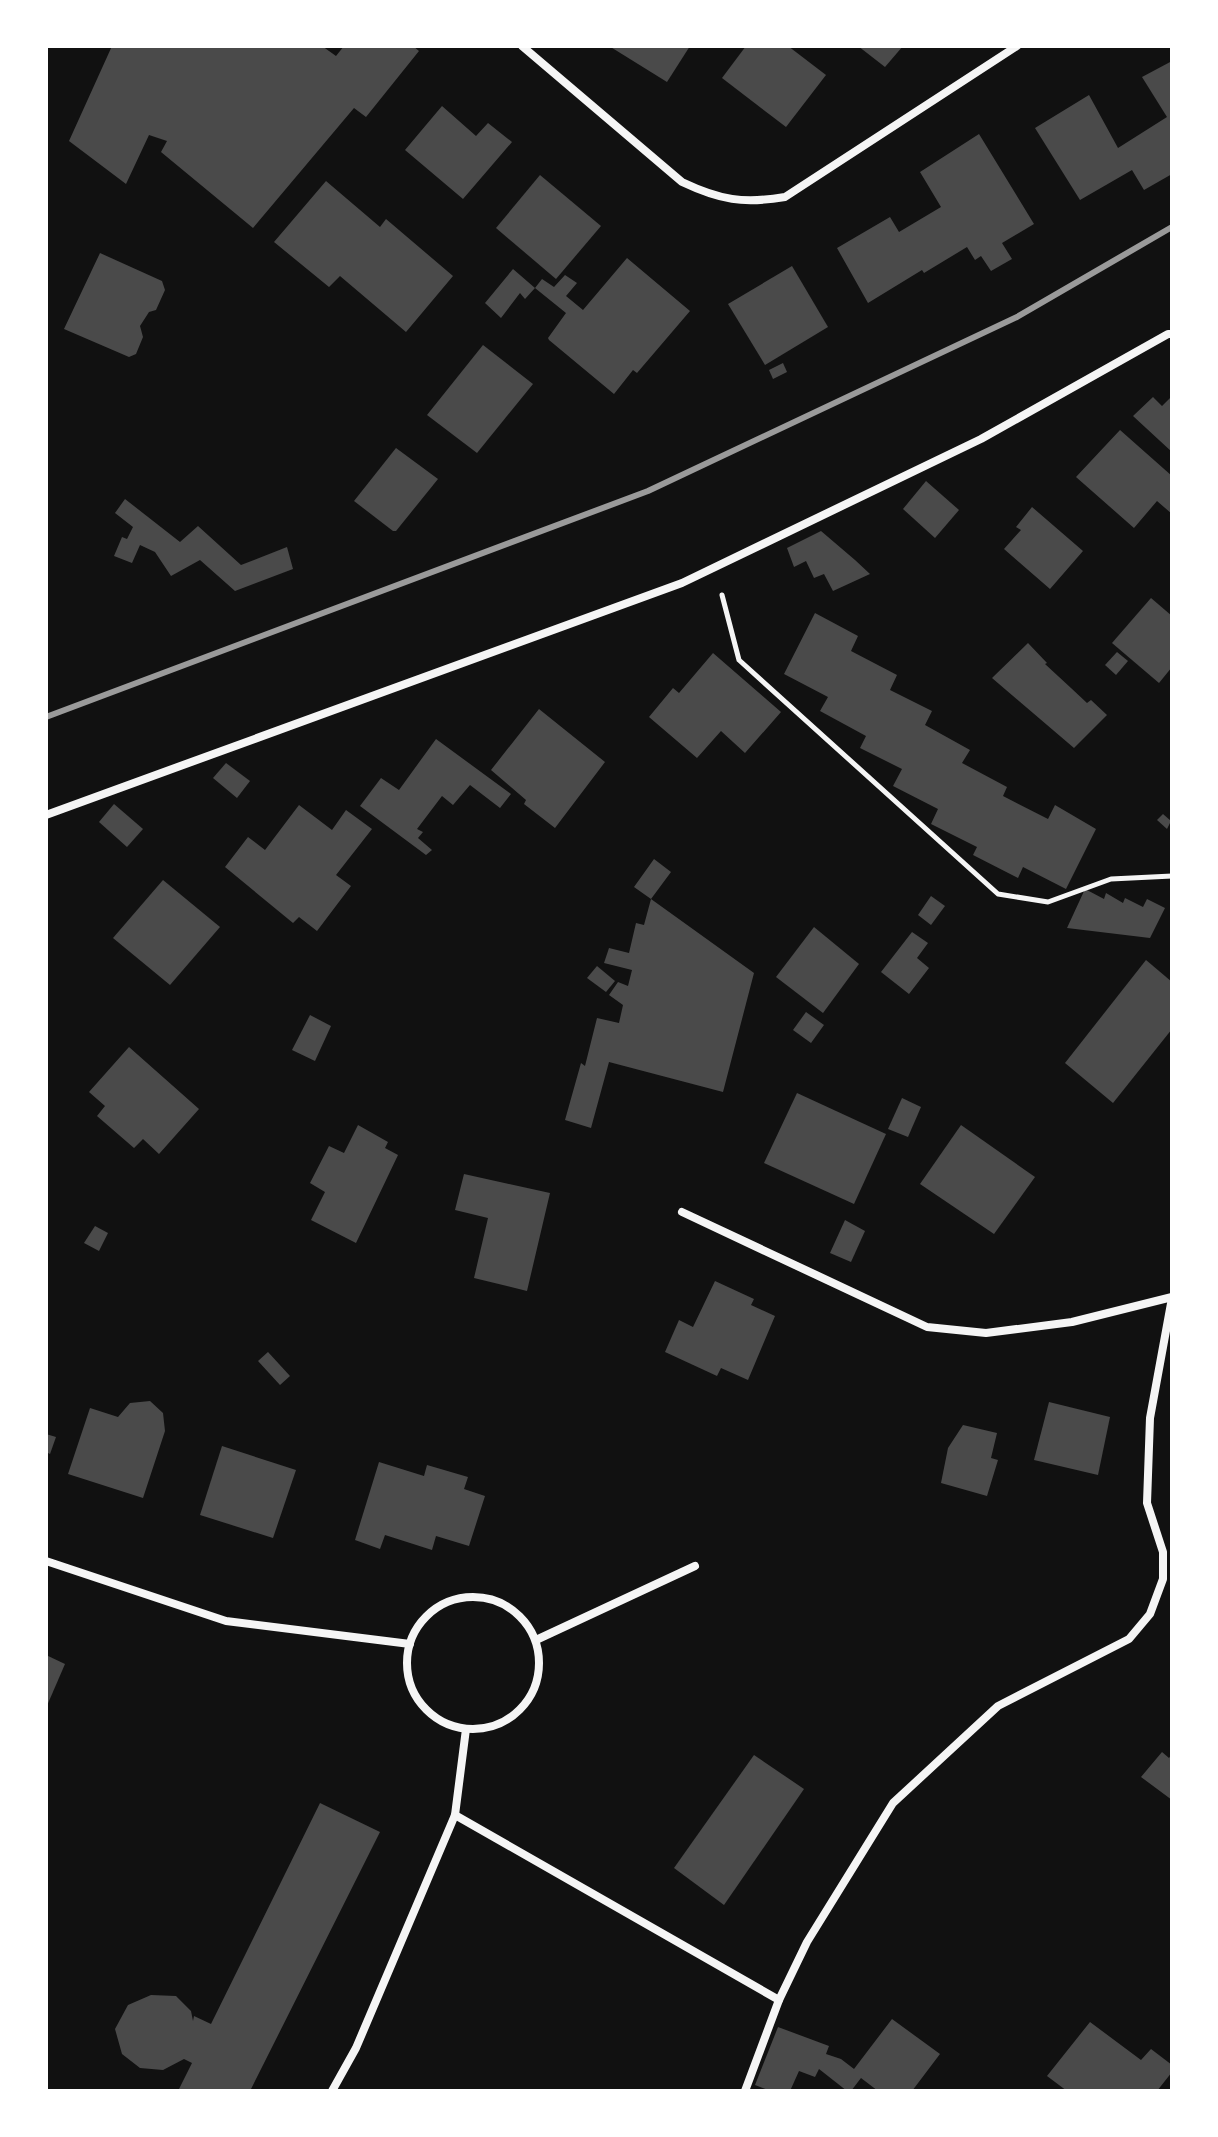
<svg xmlns="http://www.w3.org/2000/svg" width="1218" height="2137" font-family="'Work Sans',sans-serif">
	<style>
		.building { fill: #4a4a4a }
		.lines { fill: none; stroke-linecap: round; stroke-linejoin: round }
		.path { stroke: #f5f5f5; stroke-width: 5 }
		.minor { stroke: #f5f5f5; stroke-width: 8 }
		.rail { stroke: #9a9a9a; stroke-width: 6 }
	</style>
	<rect width="100%" height="100%" fill="#111"/>
	<g class="building">
		<path d="M 112,46 L 322,46 L 336,56 L 344,46 L 413,46 L 419,51 L 366,117 L 354,108 L 253,228 L 161,152 L 167,141 L 149,135 L 126,184 L 69,141 Z"/>
		<path d="M 609,46 L 690,46 L 667,82 Z"/>
		<path d="M 746,46 L 788,46 L 826,75 L 786,127 L 722,78 Z"/>
		<path d="M 858,46 L 903,46 L 885,67 Z"/>
		<path d="M 1172,61 L 1172,174 L 1144,190 L 1132,170 L 1080,200 L 1035,128 L 1089,95 L 1118,148 L 1167,117 L 1142,77 Z"/>
		<path d="M 442,106 L 476,136 L 488,123 L 512,142 L 463,199 L 405,150 Z"/>
		<path d="M 979,134 L 1034,224 L 1002,243 L 1012,259 L 991,271 L 981,256 L 975,260 L 967,247 L 924,273 L 922,270 L 868,303 L 837,248 L 890,217 L 899,232 L 941,207 L 920,172 Z"/>
		<path d="M 540,175 L 601,226 L 556,279 L 496,228 Z"/>
		<path d="M 326,181 L 380,227 L 386,219 L 453,276 L 406,332 L 340,276 L 329,287 L 274,242 Z"/>
		<path d="M 100,253 L 162,281 L 165,290 L 156,310 L 149,312 L 140,326 L 143,337 L 136,354 L 129,357 L 64,329 Z"/>
		<path d="M 627,258 L 690,311 L 637,373 L 633,370 L 614,394 L 549,340 L 548,338 L 566,313 L 535,288 L 542,279 L 554,287 L 565,275 L 577,283 L 566,296 L 583,310 Z"/>
		<path d="M 792,266 L 828,327 L 765,365 L 728,304 Z"/>
		<path d="M 513,269 L 535,288 L 525,299 L 520,293 L 501,318 L 485,303 Z"/>
		<path d="M 483,345 L 533,384 L 477,453 L 427,415 Z"/>
		<path d="M 783,363 L 787,372 L 773,379 L 769,370 Z"/>
		<path d="M 1172,396 L 1172,452 L 1133,416 L 1153,397 L 1162,406 Z"/>
		<path d="M 1120,430 L 1172,476 L 1172,514 L 1157,501 L 1134,528 L 1076,477 Z"/>
		<path d="M 396,448 L 438,479 L 396,531 L 393,531 L 354,501 Z"/>
		<path d="M 926,481 L 959,510 L 935,538 L 903,509 Z"/>
		<path d="M 125,499 L 180,542 L 198,526 L 241,565 L 287,547 L 293,569 L 235,591 L 200,560 L 171,576 L 155,552 L 140,545 L 132,563 L 114,556 L 122,537 L 127,539 L 133,527 L 115,513 Z"/>
		<path d="M 1032,507 L 1083,551 L 1050,589 L 1004,549 L 1021,530 L 1016,527 Z"/>
		<path d="M 821,531 L 855,560 L 870,574 L 833,591 L 824,574 L 814,578 L 806,561 L 794,567 L 787,548 Z"/>
		<path d="M 1151,598 L 1172,616 L 1172,667 L 1159,683 L 1112,643 Z"/>
		<path d="M 815,613 L 858,636 L 851,651 L 897,675 L 890,690 L 932,711 L 925,725 L 970,750 L 962,763 L 1007,787 L 1003,796 L 1048,819 L 1055,805 L 1096,829 L 1066,889 L 1023,867 L 1018,878 L 973,855 L 977,847 L 931,824 L 938,809 L 893,786 L 902,769 L 860,748 L 866,736 L 820,711 L 828,697 L 784,674 Z"/>
		<path d="M 1028,643 L 1047,663 L 1045,664 L 1071,688 L 1087,703 L 1091,700 L 1107,715 L 1074,748 L 992,678 Z"/>
		<path d="M 1117,652 L 1128,661 L 1116,675 L 1105,665 Z"/>
		<path d="M 713,653 L 781,712 L 745,753 L 721,731 L 697,758 L 649,717 L 673,688 L 679,693 Z"/>
		<path d="M 539,709 L 605,762 L 555,828 L 524,804 L 526,800 L 491,770 Z"/>
		<path d="M 436,739 L 511,794 L 500,808 L 470,785 L 453,805 L 442,796 L 417,829 L 423,832 L 418,838 L 432,850 L 426,855 L 360,806 L 381,778 L 399,790 Z"/>
		<path d="M 226,763 L 250,781 L 237,798 L 213,778 Z"/>
		<path d="M 114,804 L 143,829 L 127,847 L 99,822 Z"/>
		<path d="M 299,805 L 332,830 L 346,810 L 372,829 L 336,875 L 351,886 L 317,931 L 299,917 L 293,923 L 225,867 L 248,837 L 265,850 Z"/>
		<path d="M 1163,814 L 1171,821 L 1167,829 L 1157,820 Z"/>
		<path d="M 654,859 L 671,872 L 651,899 L 754,973 L 723,1092 L 609,1062 L 591,1128 L 565,1120 L 581,1063 L 585,1066 L 597,1018 L 619,1023 L 623,1005 L 609,995 L 618,982 L 628,986 L 632,970 L 604,963 L 609,948 L 629,953 L 636,923 L 644,925 L 651,899 L 634,887 Z"/>
		<path d="M 163,880 L 220,927 L 170,985 L 113,938 Z"/>
		<path d="M 1085,889 L 1104,899 L 1106,893 L 1123,903 L 1125,898 L 1143,907 L 1147,899 L 1165,908 L 1150,938 L 1067,928 Z"/>
		<path d="M 931,896 L 945,906 L 931,925 L 918,915 Z"/>
		<path d="M 814,927 L 859,964 L 823,1013 L 776,977 Z"/>
		<path d="M 912,932 L 928,943 L 917,958 L 929,968 L 909,994 L 881,972 Z"/>
		<path d="M 1146,960 L 1172,982 L 1172,1029 L 1113,1103 L 1065,1063 Z"/>
		<path d="M 597,966 L 615,981 L 606,992 L 587,978 Z"/>
		<path d="M 806,1012 L 824,1025 L 811,1043 L 793,1030 Z"/>
		<path d="M 310,1015 L 331,1026 L 315,1061 L 292,1050 Z"/>
		<path d="M 129,1047 L 199,1109 L 159,1154 L 143,1139 L 134,1148 L 97,1116 L 105,1106 L 89,1092 Z"/>
		<path d="M 797,1093 L 886,1134 L 854,1204 L 764,1163 Z"/>
		<path d="M 902,1098 L 921,1107 L 908,1137 L 888,1129 Z"/>
		<path d="M 358,1125 L 388,1142 L 385,1148 L 398,1155 L 356,1243 L 311,1220 L 325,1192 L 310,1183 L 329,1146 L 344,1153 Z"/>
		<path d="M 961,1125 L 1035,1177 L 994,1234 L 920,1184 Z"/>
		<path d="M 464,1174 L 550,1193 L 527,1291 L 474,1278 L 488,1218 L 455,1210 Z"/>
		<path d="M 845,1220 L 865,1231 L 851,1262 L 830,1253 Z"/>
		<path d="M 95,1226 L 108,1233 L 99,1251 L 84,1243 Z"/>
		<path d="M 715,1281 L 754,1299 L 751,1305 L 775,1316 L 748,1380 L 721,1368 L 717,1376 L 665,1352 L 679,1320 L 693,1327 Z"/>
		<path d="M 268,1352 L 290,1376 L 280,1385 L 258,1361 Z"/>
		<path d="M 150,1401 L 163,1413 L 165,1431 L 143,1498 L 68,1474 L 90,1408 L 118,1417 L 130,1403 Z"/>
		<path d="M 1049,1402 L 1110,1417 L 1098,1475 L 1034,1460 Z"/>
		<path d="M 963,1425 L 997,1433 L 991,1458 L 998,1460 L 987,1496 L 941,1483 L 948,1448 Z"/>
		<path d="M 46,1434 L 56,1437 L 50,1454 L 46,1452 Z"/>
		<path d="M 222,1446 L 296,1470 L 273,1538 L 200,1515 Z"/>
		<path d="M 379,1462 L 424,1476 L 427,1465 L 468,1477 L 464,1489 L 485,1496 L 469,1546 L 436,1536 L 432,1550 L 385,1535 L 380,1549 L 355,1540 Z"/>
		<path d="M 46,1655 L 65,1664 L 46,1708 Z"/>
		<path d="M 1162,1752 L 1169,1758 L 1172,1754 L 1172,1800 L 1141,1777 Z"/>
		<path d="M 754,1755 L 804,1789 L 724,1905 L 674,1868 Z"/>
		<path d="M 320,1803 L 380,1832 L 250,2091 L 178,2091 L 192,2063 L 184,2059 L 163,2070 L 140,2068 L 122,2054 L 115,2029 L 128,2005 L 151,1995 L 176,1996 L 191,2011 L 193,2021 L 194,2016 L 211,2024 Z"/>
		<path d="M 892,2019 L 940,2054 L 912,2091 L 878,2091 L 861,2078 L 851,2091 L 847,2091 L 819,2069 L 815,2077 L 799,2071 L 790,2091 L 771,2091 L 755,2085 L 778,2027 L 829,2046 L 826,2054 L 841,2059 L 854,2069 Z"/>
		<path d="M 1090,2022 L 1141,2060 L 1151,2049 L 1172,2065 L 1172,2072 L 1157,2091 L 1067,2091 L 1047,2076 Z"/>
	</g>
	<g class="lines">
		<path class="path" d="M 722,595 L 739,660 L 998,894 L 1048,902 L 1111,879 L 1172,876"/>
		<g class="minor">
			<path d="M 522,46 L 682,182 C 720,200 743,204 785,197 L 1017,46"/>
			<path d="M 46,815 L 682,583 L 981,439 L 1168,334 L 1172,334"/>
			<path d="M 682,1212 L 927,1327 L 986,1333 L 1072,1322 L 1172,1297"/>
			<path d="M 46,1561 L 226,1621 L 410,1644"/>
			<circle cx="473" cy="1663" r="66"/>
			<path d="M 536,1640 L 695,1566"/>
			<path d="M 455,1815 L 779,2000"/>
			<path d="M 332,2091 L 356,2048 L 455,1815 L 466,1729"/>
			<path d="M 745,2091 L 779,2000 L 807,1942 L 893,1803 L 998,1706 L 1129,1639 L 1150,1614 L 1163,1579 L 1163,1552 L 1147,1503 L 1150,1418 L 1172,1298"/>
		</g>
		<path class="rail" d="M 46,717 L 648,491 L 1017,317 L 1172,227"/>
	</g>
	<rect width="1218" height="2137" fill="none" stroke="#ffffff" stroke-width="96"/>
</svg>
